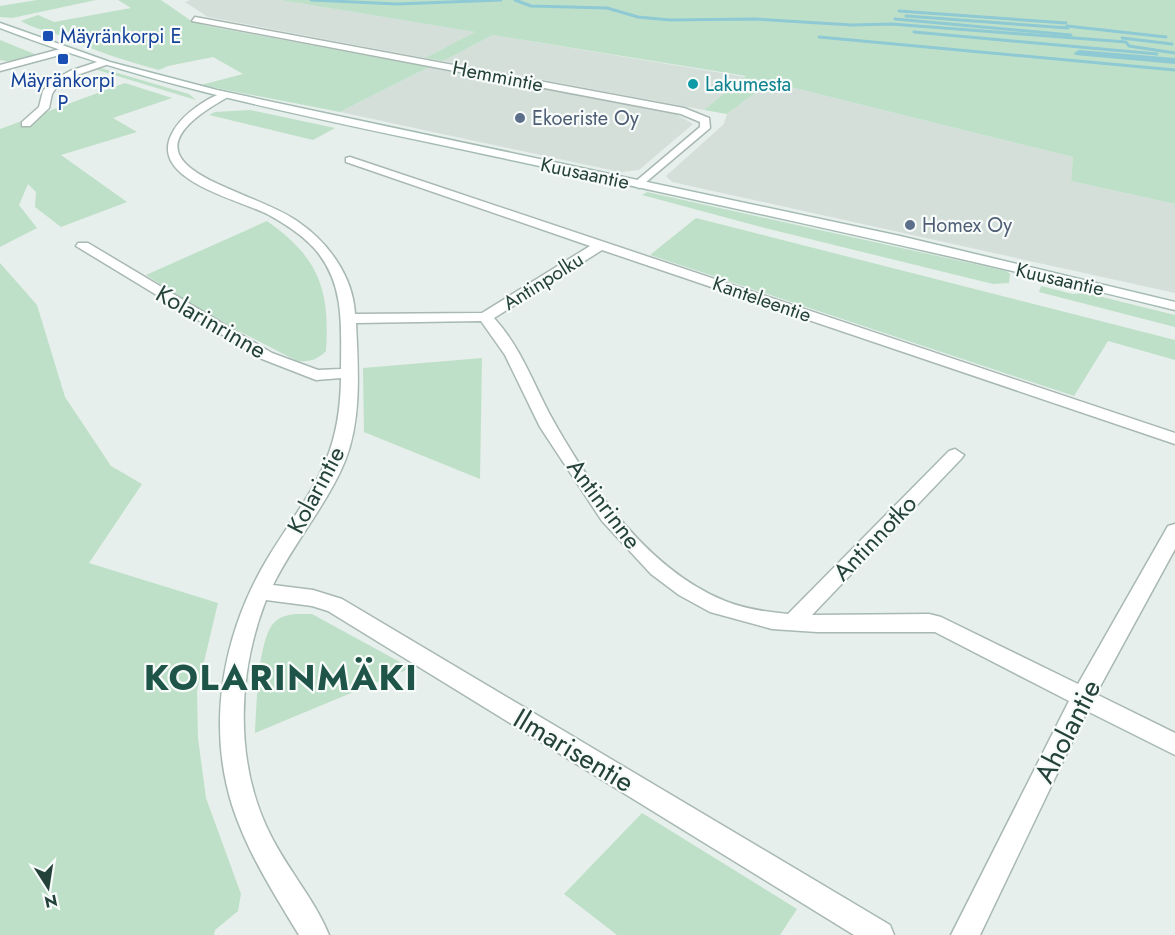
<svg xmlns="http://www.w3.org/2000/svg" width="1175" height="935" font-family="Jost,sans-serif">
	<style>
		.built { fill: #d4dfda }
		.green { fill: #bfe0c8 }
		.lines { fill: none; stroke-linecap: round; stroke-linejoin: round }
		.stream { stroke: #8ec9d4; stroke-width: 3 }
		.canal { fill: #8ec9d4; fill-rule: evenodd }
		.minor-casing { stroke: #a8b8b2; stroke-width: 3 }
		.secondary-casing { stroke: #a4bbb3; stroke-width: 3 }
		.minor { fill: #fff; fill-rule: evenodd }
		.secondary { fill: #fff; fill-rule: evenodd }
		.transit-dot { fill: #1a4fb4; stroke: #f7fbf9; stroke-width: 2 }
		.culture-dot { fill: #0f9aa8; stroke: #f7fbf9; stroke-width: 2 }
		.service-dot { fill: #5c6f8a; stroke: #f7fbf9; stroke-width: 2 }
		.labels { text-anchor: middle; stroke-width: 4.5; stroke-linejoin: round; paint-order: stroke }
		.far-transit-label { font-size: 20px; fill: #164399; stroke: #f7fbf9; text-anchor: start }
		.far-street-label { font-size: 20px; fill: #24423a; stroke: #f7fbf9 }
		.far-culture-label { font-size: 20px; fill: #0d838f; stroke: #f7fbf9; text-anchor: start }
		.far-service-label { font-size: 20px; fill: #4e5e75; stroke: #f7fbf9; text-anchor: start }
		.street-label { font-size: 24px; fill: #24423a; stroke: #f7fbf9 }
		.near-street-label { font-size: 28px; fill: #24423a; stroke: #f7fbf9 }
		.near-district-label { font-size: 36px; font-weight: bold; letter-spacing: 1.5px; fill: #1f5548; stroke: #f7fbf9 }
	</style>
	<rect width="100%" height="100%" fill="#e6efeb"/>
	<g class="built">
		<path d="M 190,0 L 280,0 L 476,32 L 425,58 L 208,17 L 185,2 Z"/>
		<path d="M 493,35 L 746,77 L 704,110 L 443,61 Z"/>
		<path d="M 429,67 L 676,114 L 693,124 L 639,170 L 620,172 L 340,112 Z"/>
		<path d="M 770,82 L 1073,157 L 1071,181 L 1175,204 L 1175,293 L 672,182 L 666,176 L 724,124 L 727,114 Z"/>
	</g>
	<g class="green">
		<path d="M 37,0 L 96,0 L 12,18 L 0,17 L 0,6 Z"/>
		<path d="M 118,0 L 161,0 L 190,20 L 208,26 L 429,67 L 340,112 L 201,85 L 243,74 L 213,57 L 168,66 L 159,70 C 125,61 93,50 61,36 C 47,30 34,29 21,21 L 38,15 L 54,22 L 131,8 Z"/>
		<path d="M 280,0 L 1175,0 L 1175,204 L 1071,181 L 1073,157 L 770,82 L 727,114 L 704,110 L 746,76 L 493,35 L 443,61 L 425,58 L 475,32 Z"/>
		<path d="M 0,40 L 37,55 L 11,62 L 0,60 Z"/>
		<path d="M 97,67 L 189,94 L 196,100 L 91,68 Z"/>
		<path d="M 125,83 L 172,98 L 113,118 L 137,132 L 61,155 L 127,202 L 61,227 L 35,207 L 36,192 L 28,184 L 19,205 L 37,228 L 0,247 L 0,129 Z"/>
		<path d="M 250,110 L 335,128 L 313,140 L 209,115 L 215,112 Z"/>
		<path d="M 647,192 L 1006,271 L 1010,274 L 1009,283 L 993,284 L 769,229 L 642,195 Z"/>
		<path d="M 696,218 L 1175,340 L 1175,360 L 1108,341 L 1074,396 L 650,255 Z"/>
		<path d="M 267,221 C 318,257 330,288 326,351 C 317,360 310,362 297,361 L 206,314 L 146,275 Z"/>
		<path d="M 0,263 L 37,305 L 65,397 L 111,466 L 142,484 L 89,563 L 218,603 L 197,691 L 198,738 L 206,798 L 241,894 L 238,911 L 215,930 L 214,935 L 0,935 Z"/>
		<path d="M 1041,286 L 1073,294 L 1086,293 L 1175,315 L 1175,327 L 1039,292 Z"/>
		<path d="M 482,358 L 480,479 L 364,432 L 363,368 Z"/>
		<path d="M 295,614 L 312,614 L 411,668 L 255,733 C 257,709 257,633 277,620 C 282,616 289,615 295,614 Z"/>
		<path d="M 642,813 L 797,909 L 780,935 L 617,935 L 564,894 Z"/>
	</g>
	<g class="lines">
		<g class="stream">
			<path d="M 311,0 L 397,4 L 501,0"/>
			<path d="M 515,0 L 531,6 L 607,8 L 638,17 L 670,20 L 754,19 L 852,25 L 891,24 L 1126,42 L 1129,46 L 1175,53"/>
			<path d="M 899,11 L 1066,23"/>
			<path d="M 906,16 L 1068,28"/>
			<path d="M 895,19 L 1071,35"/>
			<path d="M 1067,26 L 1166,37"/>
			<path d="M 914,32 L 1157,54"/>
			<path d="M 819,37 L 1175,70"/>
			<path d="M 1122,38 L 1172,44"/>
		</g>
		<path class="canal" d="M 1079,50 L 1175,58 L 1175,64 L 1075,55 L 1074,53 Z"/>
		<g class="minor-casing">
			<g id="minor">
				<path d="M 195,17 L 684,108 L 709,118 L 710,128 L 639,188 L 635,186 L 635,182 L 700,127 L 700,122 L 681,114 L 192,21 Z"/>
				<path d="M 64,48 L 67,49 L 67,53 L 0,71 L 0,65 Z"/>
				<path d="M 103,60 L 108,63 L 106,65 L 77,75 L 57,86 L 52,94 L 49,108 L 30,126 L 22,126 L 22,122 L 39,107 L 43,91 L 50,82 L 70,71 Z"/>
				<path d="M 225,92 L 230,95 L 228,97 C 101,167 247,186 297,221 C 328,242 353,276 355,314 L 482,313 L 590,246 L 346,162 L 346,158 L 350,157 L 1175,433 L 1175,444 L 602,250 L 494,318 C 519,345 532,380 549,413 C 588,484 646,569 725,601 C 745,609 766,612 788,614 L 949,451 L 955,449 L 964,455 L 961,459 L 812,615 L 929,614 L 941,617 L 1078,684 L 1168,526 L 1175,524 L 1175,549 L 1096,694 L 1175,733 L 1175,755 L 1087,711 L 980,935 L 951,935 L 1069,701 L 935,632 L 817,632 L 772,629 L 710,612 L 679,595 L 651,574 L 602,521 L 540,427 L 505,355 L 481,321 L 356,323 C 358,367 362,419 345,461 C 327,505 294,542 273,585 L 313,590 L 342,599 L 890,925 L 894,935 L 854,935 L 328,611 L 312,606 L 266,600 C 237,674 234,764 271,836 C 288,870 315,900 329,935 L 299,935 C 274,894 247,852 232,805 C 206,721 224,630 269,556 C 310,490 340,462 341,378 L 316,380 L 262,359 L 76,246 L 78,243 L 88,243 L 272,353 L 318,370 L 341,369 C 341,329 345,288 319,254 C 306,237 287,225 269,215 C 239,199 143,179 174,130 C 184,113 207,98 225,92 Z"/>
			</g>
		</g>
		<g class="secondary-casing">
			<path id="secondary" d="M 0,23 L 110,62 L 217,90 L 900,236 L 1175,302 L 1175,310 C 949,254 721,205 493,156 C 327,120 159,90 0,28 Z"/>
		</g>
		<use href="#minor" class="minor"/>
		<use href="#secondary" class="secondary"/>
	</g>
	<g class="transit-dot">
		<rect x="42" y="30" width="12" height="12" rx="3"/>
		<rect x="57" y="53" width="12" height="12" rx="3"/>
	</g>
	<circle class="culture-dot" cx="693" cy="84" r="6"/>
	<g class="service-dot">
		<circle cx="520" cy="118" r="6"/>
		<circle cx="910" cy="225" r="6"/>
	</g>
	<g class="labels">
		<g class="far-transit-label">
			<text x="60" y="43">Mäyränkorpi E</text>
			<text x="63" y="87" text-anchor="middle">Mäyränkorpi<tspan x="63" dy="23">P</tspan></text>
		</g>
		<g class="far-street-label">
			<text transform="translate(498 76) rotate(11)" y="7">Hemmintie</text>
			<text transform="translate(585 173) rotate(12)" y="7">Kuusaantie</text>
			<text transform="translate(1060 279) rotate(13)" y="7">Kuusaantie</text>
			<text transform="translate(543 281) rotate(-32)" y="7">Antinpolku</text>
			<text transform="translate(762 299) rotate(19)" y="7">Kanteleentie</text>
		</g>
		<g class="far-culture-label">
			<text x="705" y="91">Lakumesta</text>
		</g>
		<g class="far-service-label">
			<text x="532" y="125">Ekoeriste Oy</text>
			<text x="922" y="232">Homex Oy</text>
		</g>
		<g class="street-label">
			<text transform="translate(211 322) rotate(30)" y="8">Kolarinrinne</text>
			<text transform="translate(316 490) rotate(-62)" y="8">Kolarintie</text>
			<text transform="translate(604 504) rotate(53)" y="8">Antinrinne</text>
			<text transform="translate(875 538) rotate(-46)" y="8">Antinnotko</text>
		</g>
		<g class="near-street-label">
			<text transform="translate(1067 731) rotate(-63)" y="10">Aholantie</text>
			<text transform="translate(574 750) rotate(31)" y="10">Ilmarisentie</text>
		</g>
		<g class="near-district-label">
			<text x="281" y="690">KOLARINMÄKI</text>
		</g>
	</g>
	<g transform="translate(48 887) rotate(168)" stroke="#f7fbf9" stroke-width="4.5" paint-order="stroke">
	<path d="M0-4.5L10 22L0 15L-10 22Z" fill="#24423a"/>
	<text y="-9" font-size="16" font-weight="bold" text-anchor="middle" fill="#24423a">N</text>
	</g>
</svg>
